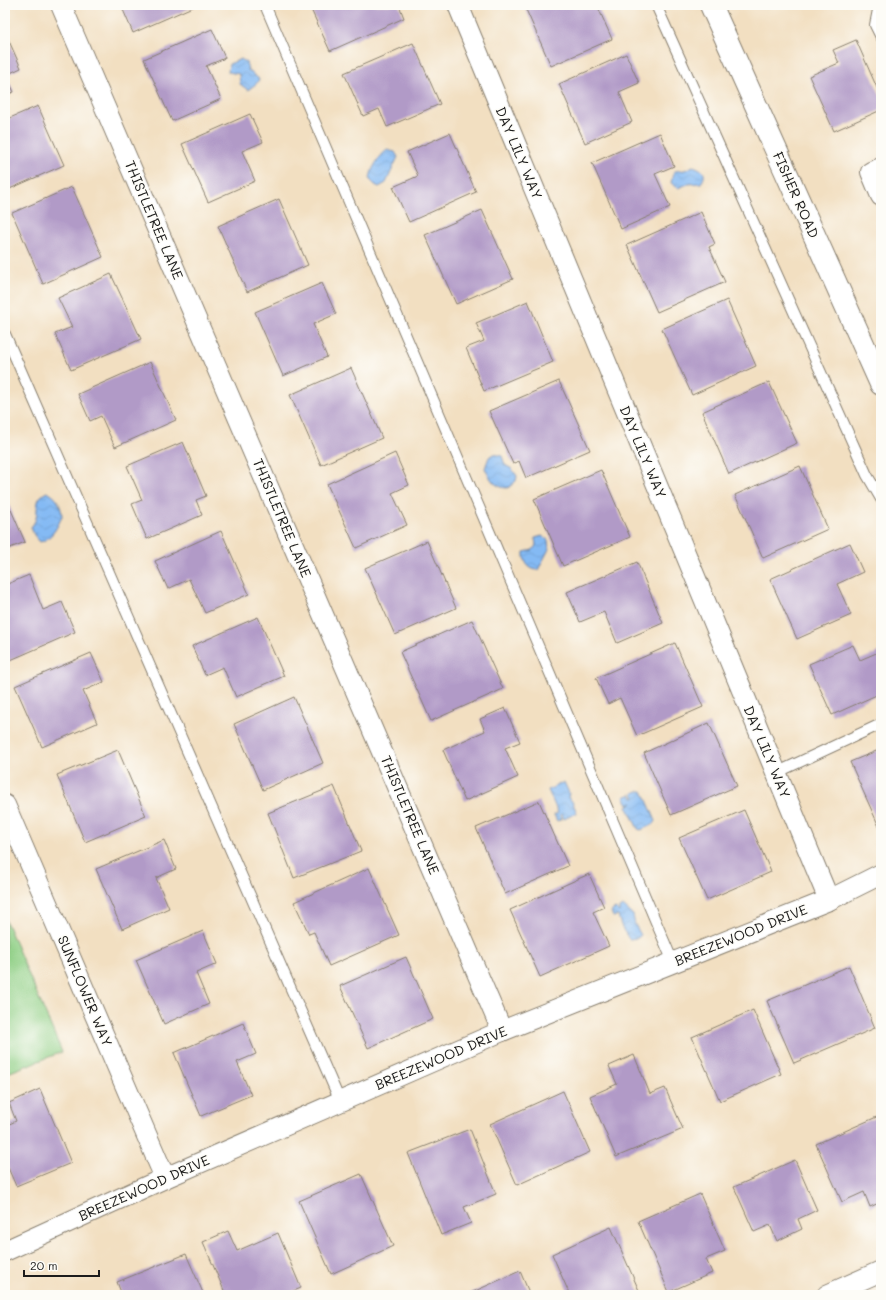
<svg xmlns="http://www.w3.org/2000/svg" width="886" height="1300" font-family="Mali,sans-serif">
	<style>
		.green { fill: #91d087; stroke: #567652 }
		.water { fill: url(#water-waves); stroke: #506b88 }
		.building { fill: #b19ac7 }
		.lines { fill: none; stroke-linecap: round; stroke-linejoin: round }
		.lane-casing { stroke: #877e6e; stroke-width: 12 }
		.street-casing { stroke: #877e6e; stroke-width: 22 }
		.secondary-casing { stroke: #877e6e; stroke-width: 24 }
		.lane { stroke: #fff; stroke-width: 10 }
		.street { stroke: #fff; stroke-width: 20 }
		.secondary { stroke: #fff; stroke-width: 22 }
		.labels { text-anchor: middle; stroke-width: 3; stroke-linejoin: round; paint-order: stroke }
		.street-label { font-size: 14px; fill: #1c1c1c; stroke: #fdfcf7 }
	</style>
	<defs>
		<pattern id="water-waves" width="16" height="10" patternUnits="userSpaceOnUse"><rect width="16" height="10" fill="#84baf4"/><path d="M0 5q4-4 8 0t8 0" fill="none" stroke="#719fd1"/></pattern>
	</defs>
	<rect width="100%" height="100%" fill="#fdfcf7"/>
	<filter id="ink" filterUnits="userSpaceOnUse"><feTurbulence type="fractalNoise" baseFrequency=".025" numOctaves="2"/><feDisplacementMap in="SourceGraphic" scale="8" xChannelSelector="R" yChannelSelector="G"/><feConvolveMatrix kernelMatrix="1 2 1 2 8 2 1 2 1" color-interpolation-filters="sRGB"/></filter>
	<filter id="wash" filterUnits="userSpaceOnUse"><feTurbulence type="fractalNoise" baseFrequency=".012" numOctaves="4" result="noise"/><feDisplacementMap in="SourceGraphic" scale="16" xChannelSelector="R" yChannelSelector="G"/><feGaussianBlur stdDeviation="0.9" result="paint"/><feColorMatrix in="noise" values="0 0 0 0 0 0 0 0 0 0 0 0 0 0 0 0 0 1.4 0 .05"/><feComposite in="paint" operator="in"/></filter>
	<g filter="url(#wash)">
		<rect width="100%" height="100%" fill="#f2dfc1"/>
		<path class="green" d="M 5,919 L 62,1052 L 5,1074 Z"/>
		<g class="water">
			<path d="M 241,59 L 246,62 L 248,70 L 259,79 L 257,83 L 248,90 L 240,84 L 239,74 L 228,72 L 229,64 Z"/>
			<path d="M 387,150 L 395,152 L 398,157 L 386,183 L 379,187 L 375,185 L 370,180 C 370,170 379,156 387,150 Z"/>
			<path d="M 693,166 C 703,169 708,174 701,183 L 688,184 L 678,188 L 671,183 L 673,173 L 675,171 L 685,170 Z"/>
			<path d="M 493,454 L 502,456 L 505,465 L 512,469 L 517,476 L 516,481 L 508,488 C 495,488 490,479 485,468 L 489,457 Z"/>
			<path d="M 47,492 C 58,497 61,506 62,516 C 58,526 52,539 40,542 L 34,535 L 31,527 C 43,514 30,500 47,492 Z"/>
			<path d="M 542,536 L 548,540 L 549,549 L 538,570 C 529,570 523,562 524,552 L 533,550 L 536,545 L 535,538 Z"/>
			<path d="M 564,782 L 569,793 L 568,798 L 572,801 L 577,813 L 564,819 L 562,814 L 560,815 L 562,819 L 557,821 L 554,815 L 558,813 L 548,790 Z"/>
			<path d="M 639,791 L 643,791 L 656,821 L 654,824 L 641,830 L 638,829 L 627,806 L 633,802 L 628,804 L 624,797 L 631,794 L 633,798 L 635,798 L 633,793 Z"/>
			<path d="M 623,906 L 633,915 L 635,925 L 641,935 L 638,938 L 629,939 L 622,928 L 618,916 L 613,917 L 611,912 L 613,910 L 616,909 L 619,912 L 619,908 Z"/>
		</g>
		<g id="blocks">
			<g class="building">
				<path d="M 121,5 L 197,5 L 133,33 Z"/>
				<path d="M 309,5 L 399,5 L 404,18 L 330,51 Z"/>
				<path d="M 524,5 L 597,5 L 612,39 L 551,66 Z"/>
				<path d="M 212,29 L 225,58 L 206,66 L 221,99 L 172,121 L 144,59 Z"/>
				<path d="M 5,32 L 21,68 L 6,75 L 14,92 L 5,95 Z"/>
				<path d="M 856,40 L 881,97 L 881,110 L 834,131 L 809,76 L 839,63 L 833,50 Z"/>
				<path d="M 413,43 L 440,104 L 387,127 L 379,109 L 363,116 L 344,73 Z"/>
				<path d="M 626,54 L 639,83 L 619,92 L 632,122 L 585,143 L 559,84 Z"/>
				<path d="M 38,106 L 64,165 L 5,191 L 5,120 Z"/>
				<path d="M 250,114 L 263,142 L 242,151 L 255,181 L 208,202 L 182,144 Z"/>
				<path d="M 450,133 L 476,192 L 409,222 L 393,187 L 418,176 L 407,152 Z"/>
				<path d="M 660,133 L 674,166 L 655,174 L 670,207 L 621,229 L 592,163 Z"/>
				<path d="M 72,187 L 103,257 L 43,284 L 12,213 Z"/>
				<path d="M 279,199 L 308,265 L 247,292 L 218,226 Z"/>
				<path d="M 482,210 L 513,279 L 456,304 L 425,235 Z"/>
				<path d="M 701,212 L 715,244 L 709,247 L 725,282 L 657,312 L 627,245 Z"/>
				<path d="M 111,274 L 141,339 L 71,370 L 55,334 L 72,327 L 58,298 Z"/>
				<path d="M 322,283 L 336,314 L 313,324 L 327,357 L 283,376 L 255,312 Z"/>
				<path d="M 727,300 L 756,366 L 692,395 L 662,329 Z"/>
				<path d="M 528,301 L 553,362 L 484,391 L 466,348 L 484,341 L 476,323 Z"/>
				<path d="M 150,362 L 176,420 L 115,447 L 101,416 L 90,421 L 78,394 Z"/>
				<path d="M 351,368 L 382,438 L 321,465 L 290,395 Z"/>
				<path d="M 559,381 L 590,450 L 526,478 L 519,461 L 513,464 L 489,411 Z"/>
				<path d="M 769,382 L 797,443 L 729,474 L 702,412 Z"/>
				<path d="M 183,442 L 206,496 L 196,500 L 202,515 L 147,539 L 132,504 L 142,500 L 127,466 Z"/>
				<path d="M 395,453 L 409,485 L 392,493 L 407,525 L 356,548 L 327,484 Z"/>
				<path d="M 800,466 L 828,529 L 763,558 L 735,495 Z"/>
				<path d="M 601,470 L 630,537 L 563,566 L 534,499 Z"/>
				<path d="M 5,496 L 25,542 L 5,550 Z"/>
				<path d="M 221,531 L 249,594 L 205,613 L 189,579 L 168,589 L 155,561 Z"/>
				<path d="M 427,541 L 456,608 L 395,635 L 365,568 Z"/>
				<path d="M 850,543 L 863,572 L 837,584 L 851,615 L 797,639 L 770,579 Z"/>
				<path d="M 637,562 L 663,623 L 617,643 L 604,612 L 580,622 L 567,592 Z"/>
				<path d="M 29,575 L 43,610 L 62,602 L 75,632 L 6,662 L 5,585 Z"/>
				<path d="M 258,617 L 284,676 L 236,697 L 223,667 L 205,675 L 192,646 Z"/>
				<path d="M 472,620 L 503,689 L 431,721 L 400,652 Z"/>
				<path d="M 675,643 L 703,707 L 637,736 L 620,698 L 608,704 L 596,678 Z"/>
				<path d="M 853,645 L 860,660 L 881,651 L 881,693 L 832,715 L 809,664 Z"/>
				<path d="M 91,653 L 104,682 L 83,691 L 97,723 L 42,747 L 15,686 Z"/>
				<path d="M 294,697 L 323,763 L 263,790 L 234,724 Z"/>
				<path d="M 505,708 L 520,742 L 505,748 L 518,777 L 465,801 L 443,750 L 485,731 L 480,719 Z"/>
				<path d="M 709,723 L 737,786 L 671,815 L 644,753 Z"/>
				<path d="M 881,749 L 881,831 L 850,762 Z"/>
				<path d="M 118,750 L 146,816 L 85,842 L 57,775 Z"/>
				<path d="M 334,786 L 361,851 L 294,878 L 268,813 Z"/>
				<path d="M 539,801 L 568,866 L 505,894 L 476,828 Z"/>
				<path d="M 744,810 L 771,872 L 707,900 L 679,838 Z"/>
				<path d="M 164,840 L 176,869 L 156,878 L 169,908 L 122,929 L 96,869 Z"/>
				<path d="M 369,868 L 399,935 L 329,966 L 314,932 L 309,934 L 294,902 Z"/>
				<path d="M 589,874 L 604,907 L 593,912 L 609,946 L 540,977 L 510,910 Z"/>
				<path d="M 203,931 L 217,964 L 196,973 L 209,1004 L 164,1024 L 136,960 Z"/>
				<path d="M 406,957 L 433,1019 L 368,1048 L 340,986 Z"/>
				<path d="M 849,966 L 875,1028 L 794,1063 L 767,1001 Z"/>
				<path d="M 753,1010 L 781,1074 L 720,1101 L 692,1037 Z"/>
				<path d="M 243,1023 L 256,1054 L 237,1062 L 251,1095 L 201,1116 L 174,1053 Z"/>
				<path d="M 634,1055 L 650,1094 L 665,1088 L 683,1129 L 616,1157 L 590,1096 L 617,1084 L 609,1066 Z"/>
				<path d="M 40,1089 L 71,1163 L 16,1186 L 5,1161 L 5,1126 L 16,1121 L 9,1103 Z"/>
				<path d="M 563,1091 L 590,1152 L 517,1185 L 490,1124 Z"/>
				<path d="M 881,1115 L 881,1202 L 870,1207 L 864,1192 L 842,1202 L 816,1144 Z"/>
				<path d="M 470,1129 L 496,1194 L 464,1207 L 471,1223 L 441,1235 L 408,1153 Z"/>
				<path d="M 795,1160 L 817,1210 L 798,1219 L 802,1229 L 777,1241 L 770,1225 L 754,1232 L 734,1187 Z"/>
				<path d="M 361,1174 L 393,1246 L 331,1274 L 299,1201 Z"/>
				<path d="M 700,1194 L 725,1251 L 706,1259 L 712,1273 L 669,1292 L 638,1221 Z"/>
				<path d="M 611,1227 L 641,1295 L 615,1295 L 614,1292 L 607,1295 L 570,1295 L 552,1254 Z"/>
				<path d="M 228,1231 L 237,1251 L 278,1233 L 301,1288 L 284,1295 L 226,1295 L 203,1242 Z"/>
				<path d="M 186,1254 L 204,1295 L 122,1295 L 117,1282 Z"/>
				<path d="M 520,1271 L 530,1295 L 466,1295 Z"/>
			</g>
		</g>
	</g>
	<g filter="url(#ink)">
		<use href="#blocks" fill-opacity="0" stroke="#877e6e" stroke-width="1"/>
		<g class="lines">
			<g class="lane-casing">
				<g id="lane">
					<path d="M 265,5 L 673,962"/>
					<path d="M 656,5 L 867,475 L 881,499"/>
					<path d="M 879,5 L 875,25 L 881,37"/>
					<path d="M 5,334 L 340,1101"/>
					<path d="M 776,773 L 881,724"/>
				</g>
			</g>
			<g class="street-casing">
				<g id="street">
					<path d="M 61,5 L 502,1031"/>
					<path d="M 458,5 L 829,900"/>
					<path d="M 881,168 L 871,172 L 881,196"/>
					<path d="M 5,805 L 165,1178"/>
					<path d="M 5,1251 L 165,1178 L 502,1031 L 829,900 L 881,874"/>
					<path d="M 827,1295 L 881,1271"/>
				</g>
			</g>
			<g class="secondary-casing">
				<path id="secondary" d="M 711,5 L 881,384"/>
			</g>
			<use href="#lane" class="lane"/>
			<use href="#street" class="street"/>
			<use href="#secondary" class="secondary"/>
		</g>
	</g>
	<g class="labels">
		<g class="street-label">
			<text transform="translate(519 153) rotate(67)" y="5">DAY LILY WAY</text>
			<text transform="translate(796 195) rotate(66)" y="5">FISHER ROAD</text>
			<text transform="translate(154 220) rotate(67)" y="5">THISTLETREE LANE</text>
			<text transform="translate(643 452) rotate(67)" y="5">DAY LILY WAY</text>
			<text transform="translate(282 518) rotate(67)" y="5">THISTLETREE LANE</text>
			<text transform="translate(767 752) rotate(67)" y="5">DAY LILY WAY</text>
			<text transform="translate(410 815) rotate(67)" y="5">THISTLETREE LANE</text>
			<text transform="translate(741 935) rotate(-22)" y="5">BREEZEWOOD DRIVE</text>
			<text transform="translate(85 991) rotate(67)" y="5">SUNFLOWER WAY</text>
			<text transform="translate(441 1058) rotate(-23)" y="5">BREEZEWOOD DRIVE</text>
			<text transform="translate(144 1188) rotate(-24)" y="5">BREEZEWOOD DRIVE</text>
		</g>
	</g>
	<rect width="886" height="1300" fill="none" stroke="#fdfcf7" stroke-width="20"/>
	<path d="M24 1270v6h75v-6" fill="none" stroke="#1c1c1c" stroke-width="2"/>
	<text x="30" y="1270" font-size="12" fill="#1c1c1c" stroke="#fdfcf7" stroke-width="3" paint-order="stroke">20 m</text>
</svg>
